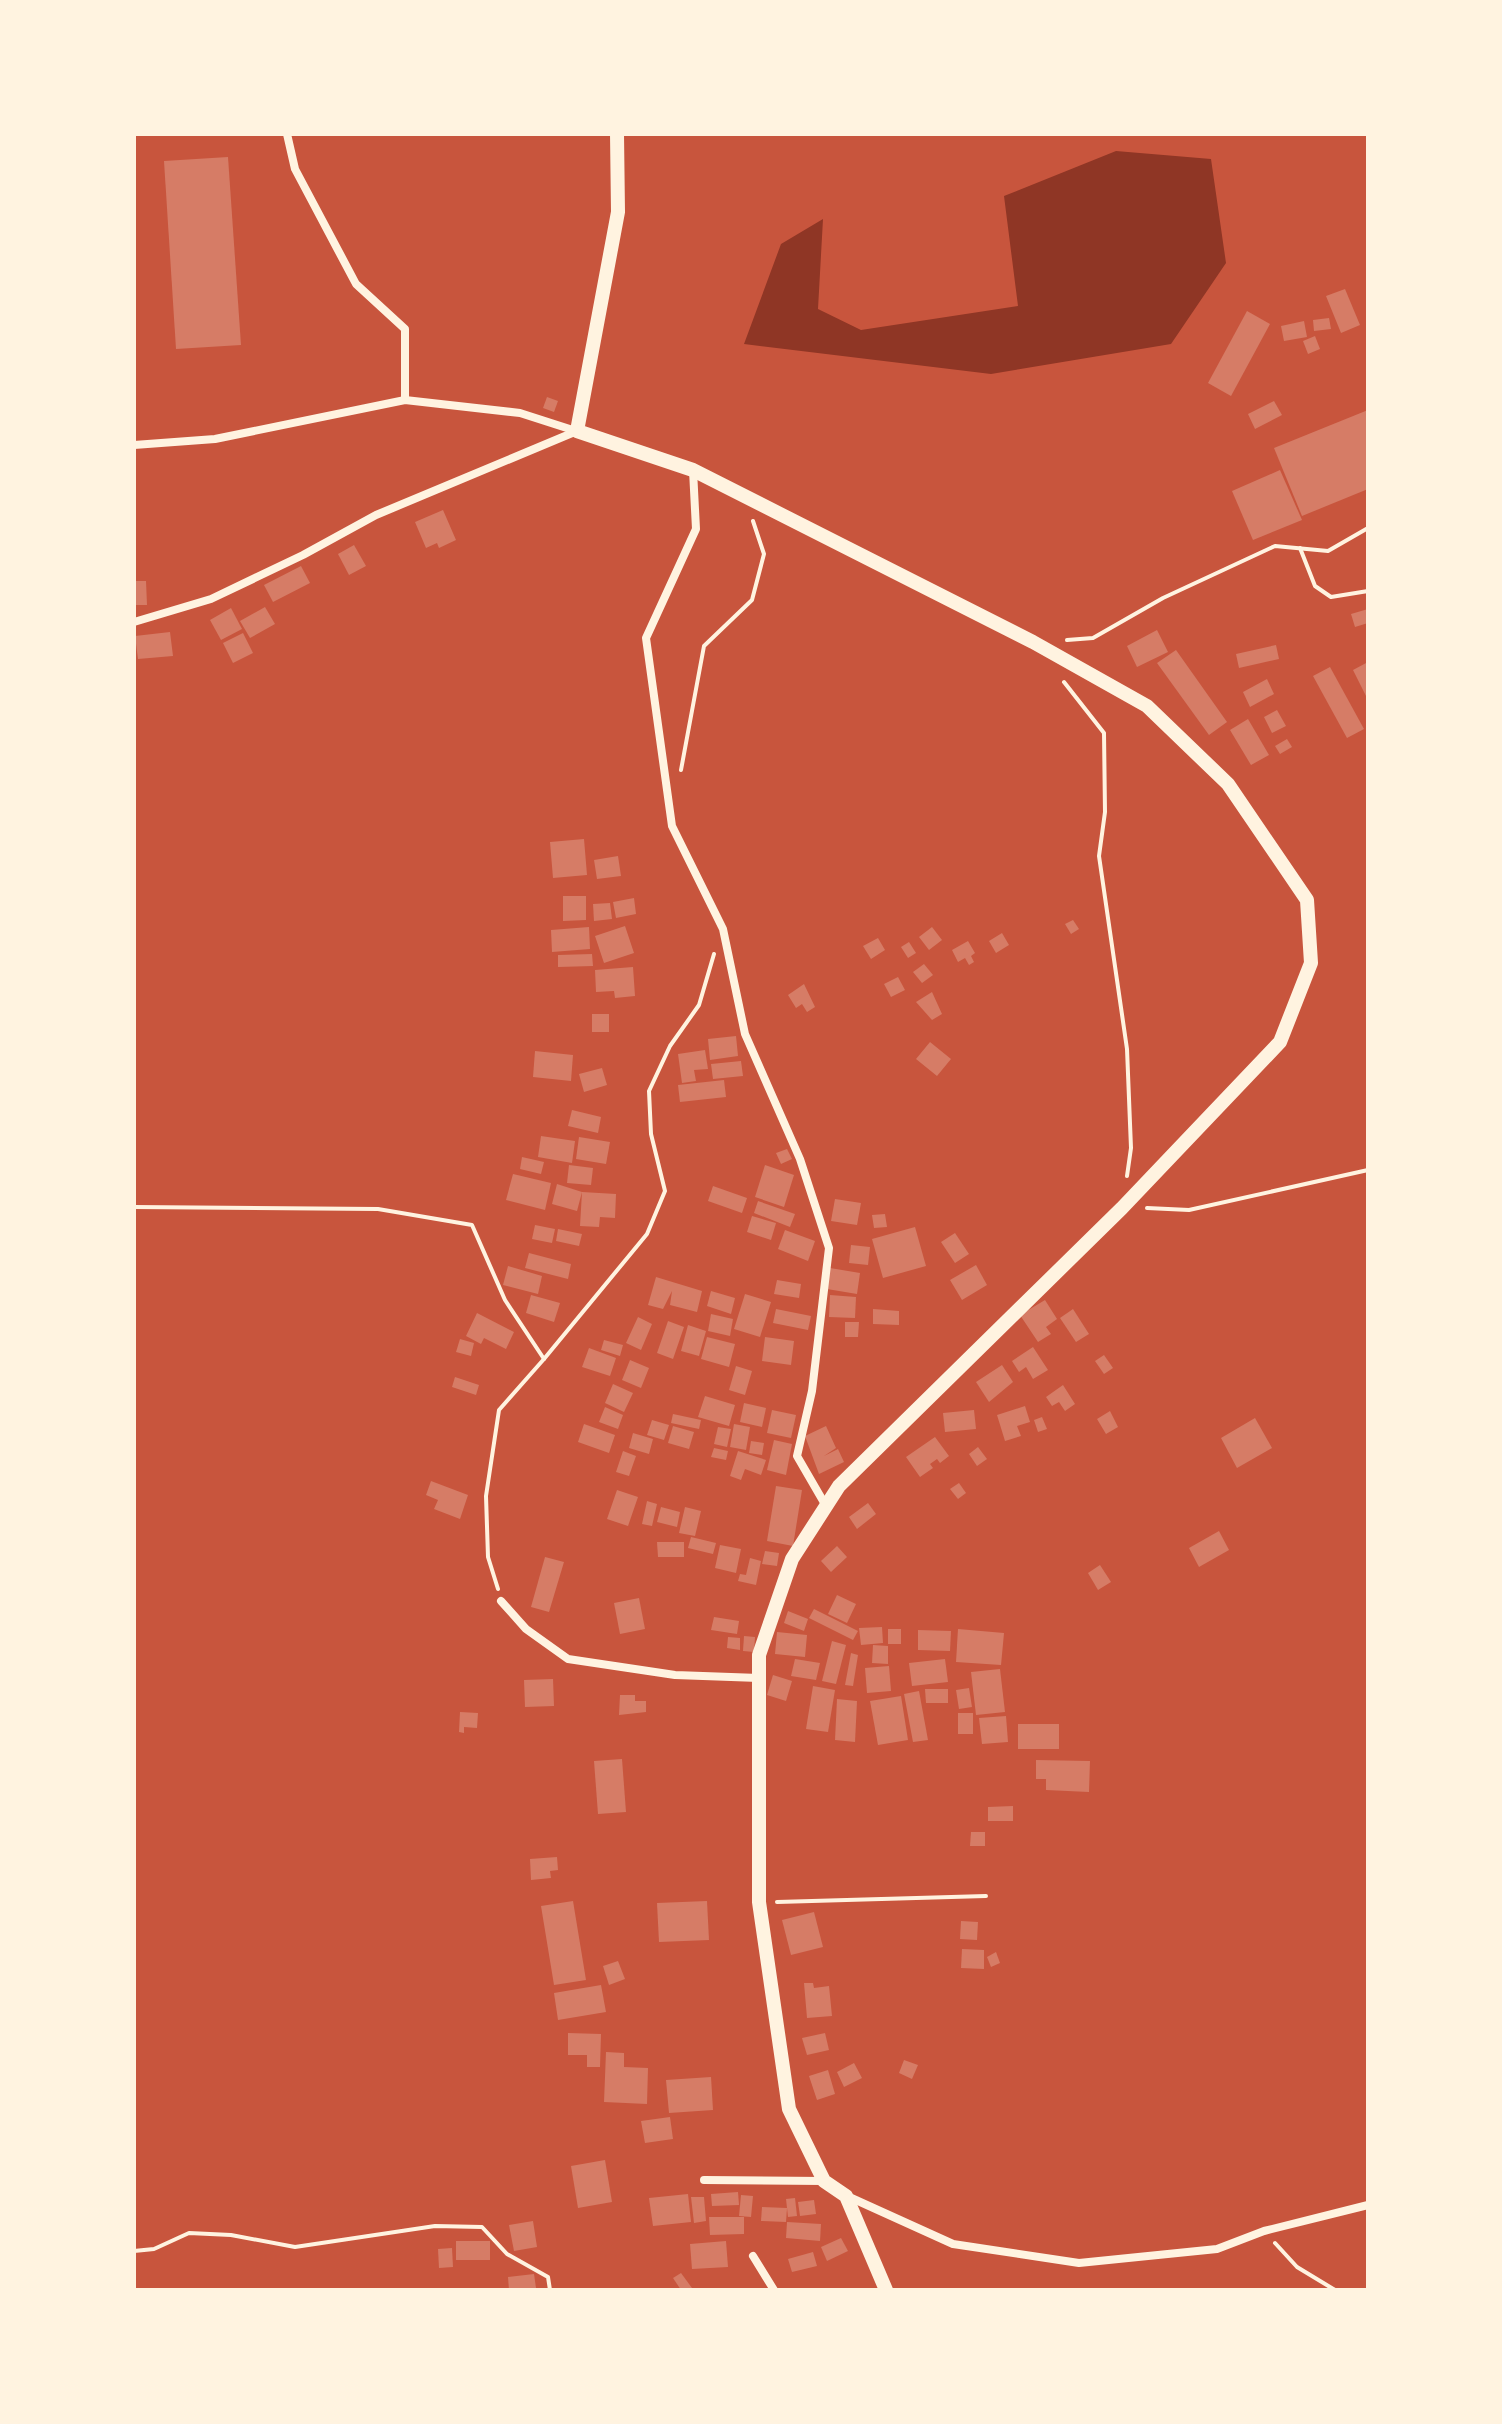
<svg xmlns="http://www.w3.org/2000/svg" width="1502" height="2424" font-family="'Sofia Sans Condensed',sans-serif">
	<style>
		.water { fill: #8f3625 }
		.building { fill: #d67c66 }
		.lines { fill: none; stroke-linecap: round; stroke-linejoin: round }
		.path { stroke: #fff3e0; stroke-width: 4 }
		.minor { stroke: #fff3e0; stroke-width: 8 }
		.tertiary { stroke: #fff3e0; stroke-width: 14 }
	</style>
	<rect width="100%" height="100%" fill="#c8553d"/>
	<path class="water" d="M 1116,151 L 1211,159 L 1226,263 L 1171,344 L 991,374 L 744,344 L 781,244 L 823,219 L 818,309 L 861,330 L 1018,306 L 1004,196 Z"/>
	<g class="building">
		<path d="M 228,157 L 241,345 L 176,349 L 164,161 Z"/>
		<path d="M 1345,289 L 1360,325 L 1341,333 L 1326,296 Z"/>
		<path d="M 1247,311 L 1270,324 L 1231,396 L 1208,383 Z"/>
		<path d="M 1329,318 L 1331,329 L 1314,331 L 1313,320 Z"/>
		<path d="M 1304,321 L 1307,337 L 1284,341 L 1281,326 Z"/>
		<path d="M 1315,336 L 1320,349 L 1308,354 L 1303,341 Z"/>
		<path d="M 547,397 L 558,401 L 554,412 L 543,408 Z"/>
		<path d="M 1274,401 L 1282,415 L 1255,429 L 1248,414 Z"/>
		<path d="M 1368,410 L 1368,489 L 1302,516 L 1274,448 Z"/>
		<path d="M 1280,470 L 1302,520 L 1253,540 L 1232,491 Z"/>
		<path d="M 443,510 L 456,540 L 439,548 L 437,543 L 426,548 L 415,522 Z"/>
		<path d="M 354,545 L 366,566 L 349,575 L 338,554 Z"/>
		<path d="M 301,566 L 310,583 L 273,602 L 264,585 Z"/>
		<path d="M 134,581 L 146,581 L 147,605 L 134,605 Z"/>
		<path d="M 265,607 L 275,624 L 250,638 L 240,621 Z"/>
		<path d="M 231,608 L 242,629 L 221,640 L 210,620 Z"/>
		<path d="M 1368,609 L 1368,623 L 1355,627 L 1351,614 Z"/>
		<path d="M 1157,630 L 1168,652 L 1137,667 L 1127,646 Z"/>
		<path d="M 170,632 L 173,656 L 138,659 L 135,636 Z"/>
		<path d="M 243,633 L 253,653 L 233,663 L 223,643 Z"/>
		<path d="M 1276,645 L 1279,659 L 1239,668 L 1236,654 Z"/>
		<path d="M 1176,650 L 1227,722 L 1209,735 L 1157,663 Z"/>
		<path d="M 1368,662 L 1368,700 L 1353,670 Z"/>
		<path d="M 1330,667 L 1364,729 L 1347,738 L 1313,676 Z"/>
		<path d="M 1267,679 L 1274,694 L 1250,707 L 1243,692 Z"/>
		<path d="M 1277,710 L 1286,726 L 1272,733 L 1264,717 Z"/>
		<path d="M 1248,719 L 1269,755 L 1251,765 L 1230,730 Z"/>
		<path d="M 1287,739 L 1292,747 L 1280,754 L 1275,746 Z"/>
		<path d="M 584,839 L 587,875 L 553,878 L 550,842 Z"/>
		<path d="M 618,856 L 621,876 L 597,879 L 594,860 Z"/>
		<path d="M 563,896 L 586,896 L 586,920 L 563,921 Z"/>
		<path d="M 634,898 L 636,914 L 616,918 L 613,902 Z"/>
		<path d="M 610,903 L 612,919 L 594,921 L 593,904 Z"/>
		<path d="M 1073,920 L 1079,929 L 1071,934 L 1065,924 Z"/>
		<path d="M 625,926 L 634,953 L 604,963 L 595,936 Z"/>
		<path d="M 589,927 L 590,949 L 552,952 L 551,930 Z"/>
		<path d="M 932,927 L 942,940 L 929,950 L 919,937 Z"/>
		<path d="M 1002,933 L 1009,945 L 996,953 L 989,941 Z"/>
		<path d="M 878,938 L 885,950 L 871,959 L 863,946 Z"/>
		<path d="M 968,941 L 975,953 L 971,956 L 974,962 L 969,965 L 965,958 L 958,962 L 952,950 Z"/>
		<path d="M 909,942 L 916,953 L 908,958 L 901,947 Z"/>
		<path d="M 592,954 L 593,966 L 558,967 L 558,955 Z"/>
		<path d="M 924,964 L 933,975 L 922,983 L 913,972 Z"/>
		<path d="M 633,967 L 635,996 L 615,998 L 614,991 L 596,992 L 595,970 Z"/>
		<path d="M 898,977 L 905,990 L 891,997 L 884,984 Z"/>
		<path d="M 804,984 L 815,1007 L 807,1012 L 802,1004 L 796,1008 L 788,995 Z"/>
		<path d="M 932,992 L 942,1014 L 932,1020 L 916,1002 Z"/>
		<rect x="592" y="1014" width="17" height="18"/>
		<path d="M 736,1036 L 738,1056 L 710,1060 L 708,1039 Z"/>
		<path d="M 930,1042 L 951,1059 L 937,1076 L 916,1059 Z"/>
		<path d="M 705,1050 L 708,1069 L 694,1070 L 696,1081 L 682,1083 L 678,1054 Z"/>
		<path d="M 535,1051 L 573,1055 L 571,1081 L 533,1077 Z"/>
		<path d="M 741,1061 L 743,1076 L 713,1079 L 711,1064 Z"/>
		<path d="M 602,1068 L 607,1085 L 584,1092 L 579,1074 Z"/>
		<path d="M 724,1080 L 726,1097 L 680,1102 L 678,1085 Z"/>
		<path d="M 572,1110 L 601,1117 L 598,1133 L 568,1126 Z"/>
		<path d="M 541,1136 L 575,1141 L 572,1163 L 538,1157 Z"/>
		<path d="M 579,1137 L 610,1142 L 606,1164 L 576,1159 Z"/>
		<path d="M 787,1149 L 792,1159 L 781,1164 L 776,1153 Z"/>
		<path d="M 522,1157 L 544,1162 L 541,1174 L 520,1169 Z"/>
		<path d="M 569,1165 L 593,1168 L 591,1185 L 567,1183 Z"/>
		<path d="M 765,1165 L 794,1175 L 784,1207 L 755,1197 Z"/>
		<path d="M 513,1174 L 551,1183 L 545,1210 L 506,1200 Z"/>
		<path d="M 557,1184 L 582,1192 L 616,1194 L 615,1218 L 600,1217 L 599,1227 L 580,1226 L 582,1192 L 577,1211 L 552,1204 Z"/>
		<path d="M 713,1186 L 747,1198 L 742,1213 L 708,1201 Z"/>
		<path d="M 835,1199 L 861,1203 L 857,1225 L 831,1221 Z"/>
		<path d="M 758,1201 L 795,1214 L 790,1227 L 754,1213 Z"/>
		<path d="M 885,1214 L 887,1227 L 874,1228 L 872,1215 Z"/>
		<path d="M 752,1216 L 776,1223 L 771,1240 L 747,1232 Z"/>
		<path d="M 535,1225 L 555,1229 L 552,1243 L 532,1239 Z"/>
		<path d="M 915,1227 L 926,1266 L 883,1278 L 872,1239 Z"/>
		<path d="M 558,1229 L 582,1234 L 579,1246 L 556,1241 Z"/>
		<path d="M 785,1230 L 815,1241 L 808,1261 L 778,1249 Z"/>
		<path d="M 955,1233 L 969,1254 L 955,1263 L 941,1242 Z"/>
		<path d="M 851,1245 L 870,1247 L 868,1265 L 849,1263 Z"/>
		<path d="M 529,1253 L 571,1264 L 568,1279 L 525,1268 Z"/>
		<path d="M 976,1265 L 987,1285 L 962,1300 L 950,1280 Z"/>
		<path d="M 508,1266 L 542,1276 L 538,1294 L 503,1285 Z"/>
		<path d="M 830,1268 L 860,1273 L 857,1294 L 827,1289 Z"/>
		<path d="M 656,1277 L 702,1291 L 697,1312 L 670,1305 L 672,1291 L 663,1309 L 648,1305 Z"/>
		<path d="M 777,1280 L 801,1284 L 799,1298 L 774,1294 Z"/>
		<path d="M 711,1291 L 735,1298 L 731,1314 L 707,1306 Z"/>
		<path d="M 745,1294 L 771,1302 L 760,1337 L 734,1329 Z"/>
		<path d="M 531,1295 L 560,1303 L 554,1322 L 526,1313 Z"/>
		<path d="M 830,1295 L 856,1297 L 855,1318 L 829,1317 Z"/>
		<path d="M 1045,1300 L 1057,1319 L 1046,1327 L 1051,1334 L 1038,1342 L 1020,1315 Z"/>
		<path d="M 776,1309 L 811,1316 L 808,1330 L 773,1323 Z"/>
		<path d="M 873,1309 L 899,1311 L 899,1325 L 873,1324 Z"/>
		<path d="M 1073,1309 L 1089,1334 L 1076,1342 L 1060,1318 Z"/>
		<path d="M 477,1313 L 514,1332 L 506,1349 L 484,1338 L 481,1344 L 466,1336 Z"/>
		<path d="M 711,1314 L 733,1319 L 730,1336 L 708,1331 Z"/>
		<path d="M 638,1317 L 652,1324 L 641,1350 L 626,1343 Z"/>
		<path d="M 668,1321 L 684,1327 L 673,1359 L 657,1353 Z"/>
		<path d="M 845,1322 L 859,1322 L 858,1337 L 845,1337 Z"/>
		<path d="M 688,1325 L 706,1331 L 699,1356 L 681,1351 Z"/>
		<path d="M 707,1337 L 735,1344 L 729,1367 L 701,1359 Z"/>
		<path d="M 765,1337 L 794,1341 L 791,1365 L 762,1361 Z"/>
		<path d="M 460,1339 L 474,1343 L 471,1356 L 456,1352 Z"/>
		<path d="M 604,1340 L 623,1345 L 620,1356 L 601,1350 Z"/>
		<path d="M 1033,1347 L 1048,1370 L 1033,1379 L 1026,1367 L 1019,1372 L 1012,1361 Z"/>
		<path d="M 589,1348 L 616,1358 L 610,1376 L 582,1367 Z"/>
		<path d="M 1104,1355 L 1113,1368 L 1104,1374 L 1095,1361 Z"/>
		<path d="M 630,1360 L 649,1368 L 641,1388 L 622,1380 Z"/>
		<path d="M 1002,1365 L 1013,1382 L 989,1402 L 976,1382 Z"/>
		<path d="M 736,1366 L 752,1371 L 745,1395 L 729,1390 Z"/>
		<path d="M 455,1377 L 479,1385 L 476,1395 L 452,1387 Z"/>
		<path d="M 613,1384 L 633,1393 L 624,1412 L 605,1403 Z"/>
		<path d="M 1063,1385 L 1075,1404 L 1065,1411 L 1059,1402 L 1052,1406 L 1046,1397 Z"/>
		<path d="M 705,1396 L 735,1405 L 729,1426 L 698,1417 Z"/>
		<path d="M 744,1403 L 766,1408 L 762,1427 L 740,1422 Z"/>
		<path d="M 1025,1406 L 1030,1422 L 1017,1426 L 1021,1436 L 1005,1441 L 997,1415 Z"/>
		<path d="M 605,1407 L 623,1415 L 618,1429 L 599,1422 Z"/>
		<path d="M 772,1410 L 796,1415 L 791,1438 L 767,1433 Z"/>
		<path d="M 974,1410 L 976,1429 L 945,1432 L 943,1413 Z"/>
		<path d="M 1110,1411 L 1118,1427 L 1106,1434 L 1097,1419 Z"/>
		<path d="M 673,1414 L 701,1420 L 699,1429 L 671,1423 Z"/>
		<path d="M 1042,1417 L 1047,1429 L 1038,1432 L 1034,1420 Z"/>
		<path d="M 1255,1418 L 1272,1448 L 1237,1468 L 1221,1438 Z"/>
		<path d="M 652,1420 L 669,1425 L 664,1440 L 647,1435 Z"/>
		<path d="M 584,1424 L 615,1435 L 609,1453 L 578,1442 Z"/>
		<path d="M 734,1424 L 750,1427 L 746,1450 L 730,1447 Z"/>
		<path d="M 673,1426 L 694,1432 L 689,1449 L 668,1443 Z"/>
		<path d="M 826,1426 L 836,1448 L 824,1456 L 838,1449 L 844,1462 L 819,1474 L 805,1436 Z"/>
		<path d="M 718,1427 L 731,1429 L 727,1447 L 714,1444 Z"/>
		<path d="M 633,1433 L 653,1439 L 649,1454 L 629,1448 Z"/>
		<path d="M 935,1437 L 949,1456 L 940,1463 L 937,1459 L 930,1464 L 933,1468 L 920,1477 L 906,1457 Z"/>
		<path d="M 774,1440 L 792,1444 L 786,1475 L 767,1470 Z"/>
		<path d="M 751,1441 L 764,1443 L 762,1455 L 749,1453 Z"/>
		<path d="M 978,1447 L 987,1459 L 977,1466 L 969,1454 Z"/>
		<path d="M 714,1448 L 728,1451 L 726,1460 L 711,1457 Z"/>
		<path d="M 623,1451 L 636,1456 L 629,1476 L 616,1472 Z"/>
		<path d="M 738,1451 L 766,1460 L 761,1475 L 745,1469 L 741,1480 L 730,1476 Z"/>
		<path d="M 431,1481 L 468,1495 L 460,1519 L 434,1509 L 438,1500 L 426,1495 Z"/>
		<path d="M 959,1483 L 966,1493 L 958,1499 L 950,1489 Z"/>
		<path d="M 776,1486 L 802,1490 L 793,1546 L 767,1541 Z"/>
		<path d="M 617,1490 L 638,1497 L 628,1526 L 607,1519 Z"/>
		<path d="M 647,1501 L 657,1504 L 652,1526 L 642,1524 Z"/>
		<path d="M 868,1503 L 876,1514 L 857,1529 L 849,1517 Z"/>
		<path d="M 661,1507 L 680,1512 L 677,1527 L 657,1522 Z"/>
		<path d="M 685,1507 L 701,1511 L 695,1536 L 679,1533 Z"/>
		<path d="M 1219,1531 L 1229,1550 L 1199,1567 L 1189,1548 Z"/>
		<path d="M 691,1537 L 716,1543 L 713,1554 L 688,1548 Z"/>
		<path d="M 657,1542 L 684,1542 L 684,1557 L 658,1557 Z"/>
		<path d="M 720,1545 L 741,1549 L 736,1573 L 715,1568 Z"/>
		<path d="M 837,1546 L 847,1557 L 831,1572 L 821,1561 Z"/>
		<path d="M 765,1551 L 779,1553 L 777,1566 L 762,1564 Z"/>
		<path d="M 545,1557 L 564,1562 L 549,1612 L 531,1607 Z"/>
		<path d="M 750,1558 L 761,1561 L 756,1585 L 738,1581 L 740,1574 L 746,1575 Z"/>
		<path d="M 1100,1565 L 1111,1582 L 1098,1590 L 1088,1573 Z"/>
		<path d="M 837,1595 L 856,1604 L 847,1623 L 828,1614 Z"/>
		<path d="M 639,1598 L 645,1629 L 620,1634 L 614,1603 Z"/>
		<path d="M 814,1609 L 858,1631 L 853,1640 L 809,1618 Z"/>
		<path d="M 788,1611 L 808,1619 L 804,1631 L 784,1623 Z"/>
		<path d="M 714,1617 L 739,1621 L 737,1634 L 711,1630 Z"/>
		<path d="M 882,1627 L 883,1643 L 861,1645 L 859,1628 Z"/>
		<rect x="888" y="1629" width="13" height="15"/>
		<path d="M 958,1629 L 1004,1633 L 1001,1665 L 956,1662 Z"/>
		<path d="M 918,1630 L 951,1631 L 950,1651 L 918,1650 Z"/>
		<path d="M 777,1632 L 807,1635 L 805,1657 L 775,1654 Z"/>
		<path d="M 744,1636 L 755,1637 L 754,1652 L 743,1651 Z"/>
		<path d="M 728,1637 L 740,1638 L 740,1650 L 727,1648 Z"/>
		<path d="M 832,1641 L 846,1645 L 836,1684 L 822,1681 Z"/>
		<path d="M 873,1645 L 888,1646 L 888,1664 L 872,1663 Z"/>
		<path d="M 851,1653 L 858,1655 L 853,1686 L 845,1685 Z"/>
		<path d="M 795,1659 L 820,1663 L 816,1680 L 791,1676 Z"/>
		<path d="M 945,1659 L 948,1682 L 912,1686 L 909,1663 Z"/>
		<path d="M 889,1666 L 891,1691 L 867,1693 L 865,1668 Z"/>
		<path d="M 1000,1669 L 1005,1712 L 976,1715 L 971,1672 Z"/>
		<path d="M 773,1675 L 792,1681 L 786,1701 L 767,1695 Z"/>
		<path d="M 553,1679 L 554,1706 L 525,1707 L 524,1680 Z"/>
		<path d="M 813,1686 L 835,1690 L 828,1732 L 806,1729 Z"/>
		<path d="M 969,1688 L 972,1707 L 959,1709 L 956,1690 Z"/>
		<path d="M 925,1689 L 948,1689 L 948,1703 L 926,1703 Z"/>
		<path d="M 919,1691 L 928,1740 L 913,1742 L 904,1694 Z"/>
		<path d="M 620,1695 L 635,1695 L 635,1701 L 646,1701 L 646,1712 L 619,1715 Z"/>
		<path d="M 901,1696 L 908,1740 L 878,1745 L 870,1701 Z"/>
		<path d="M 837,1699 L 857,1701 L 855,1742 L 835,1740 Z"/>
		<path d="M 460,1712 L 478,1713 L 477,1728 L 464,1727 L 464,1733 L 459,1732 Z"/>
		<rect x="958" y="1713" width="15" height="21"/>
		<path d="M 1006,1716 L 1008,1742 L 982,1744 L 979,1718 Z"/>
		<rect x="1018" y="1724" width="41" height="25"/>
		<path d="M 622,1759 L 626,1812 L 598,1814 L 594,1761 Z"/>
		<path d="M 1036,1760 L 1090,1761 L 1089,1792 L 1046,1790 L 1046,1779 L 1036,1779 Z"/>
		<path d="M 1013,1806 L 1013,1821 L 988,1821 L 988,1807 Z"/>
		<path d="M 971,1832 L 985,1832 L 985,1846 L 970,1846 Z"/>
		<path d="M 557,1857 L 558,1870 L 550,1871 L 551,1878 L 531,1880 L 530,1859 Z"/>
		<path d="M 573,1901 L 586,1980 L 554,1985 L 541,1906 Z"/>
		<path d="M 707,1901 L 709,1940 L 659,1942 L 657,1903 Z"/>
		<path d="M 814,1912 L 823,1947 L 791,1955 L 782,1920 Z"/>
		<path d="M 961,1921 L 978,1922 L 977,1940 L 960,1939 Z"/>
		<path d="M 962,1949 L 984,1950 L 984,1969 L 961,1968 Z"/>
		<path d="M 996,1952 L 1000,1963 L 991,1967 L 987,1957 Z"/>
		<path d="M 618,1961 L 625,1979 L 609,1985 L 603,1966 Z"/>
		<path d="M 804,1983 L 813,1983 L 814,1988 L 829,1986 L 832,2016 L 807,2018 Z"/>
		<path d="M 601,1985 L 606,2012 L 558,2020 L 554,1993 Z"/>
		<path d="M 568,2033 L 601,2034 L 600,2067 L 587,2067 L 587,2055 L 568,2055 Z"/>
		<path d="M 825,2033 L 829,2050 L 807,2055 L 802,2038 Z"/>
		<path d="M 606,2052 L 624,2053 L 624,2067 L 648,2068 L 647,2104 L 604,2102 Z"/>
		<path d="M 904,2060 L 918,2065 L 912,2079 L 899,2073 Z"/>
		<path d="M 854,2063 L 862,2078 L 844,2087 L 837,2072 Z"/>
		<path d="M 828,2070 L 835,2094 L 817,2100 L 809,2076 Z"/>
		<path d="M 711,2077 L 713,2110 L 669,2113 L 666,2080 Z"/>
		<path d="M 670,2117 L 673,2139 L 645,2143 L 641,2121 Z"/>
		<path d="M 605,2160 L 612,2202 L 578,2208 L 571,2166 Z"/>
		<path d="M 738,2192 L 739,2205 L 712,2206 L 711,2194 Z"/>
		<path d="M 688,2194 L 691,2222 L 653,2226 L 649,2198 Z"/>
		<path d="M 741,2195 L 753,2196 L 751,2217 L 739,2216 Z"/>
		<path d="M 691,2197 L 704,2197 L 706,2221 L 694,2223 Z"/>
		<path d="M 795,2198 L 797,2216 L 788,2217 L 786,2199 Z"/>
		<path d="M 814,2200 L 816,2214 L 800,2216 L 798,2202 Z"/>
		<path d="M 762,2207 L 787,2208 L 786,2222 L 761,2221 Z"/>
		<path d="M 709,2217 L 744,2217 L 744,2234 L 710,2235 Z"/>
		<path d="M 533,2221 L 537,2247 L 514,2251 L 509,2225 Z"/>
		<path d="M 787,2222 L 821,2224 L 820,2241 L 786,2238 Z"/>
		<path d="M 841,2238 L 848,2251 L 827,2261 L 821,2247 Z"/>
		<rect x="456" y="2241" width="34" height="19"/>
		<path d="M 726,2241 L 728,2267 L 692,2269 L 690,2244 Z"/>
		<path d="M 452,2248 L 453,2267 L 439,2268 L 438,2249 Z"/>
		<path d="M 813,2252 L 817,2266 L 792,2272 L 788,2259 Z"/>
		<path d="M 681,2273 L 692,2288 L 689,2290 L 681,2290 L 673,2278 Z"/>
		<path d="M 534,2274 L 536,2288 L 509,2290 L 508,2277 Z"/>
	</g>
	<g class="lines">
		<g class="path">
			<path d="M 1300,548 L 1315,586 L 1331,597 L 1368,591"/>
			<path d="M 1067,640 L 1093,638 L 1163,598 L 1275,546 L 1328,551 L 1368,528"/>
			<path d="M 1064,682 L 1104,733 L 1105,812 L 1099,856 L 1127,1049 L 1131,1148 L 1127,1176"/>
			<path d="M 681,770 L 704,646 L 752,600 L 764,554 L 753,521"/>
			<path d="M 134,1207 L 378,1209 L 472,1225 L 505,1300 L 544,1359 L 647,1234 L 665,1191 L 651,1134 L 649,1091 L 670,1046 L 699,1005 L 714,954"/>
			<path d="M 1147,1208 L 1189,1210 L 1368,1170"/>
			<path d="M 498,1589 L 488,1557 L 486,1496 L 499,1410 L 544,1359"/>
			<path d="M 777,1902 L 986,1896"/>
			<path d="M 1275,2243 L 1297,2267 L 1335,2290"/>
			<path d="M 134,2251 L 154,2249 L 189,2233 L 231,2235 L 295,2247 L 435,2226 L 482,2227 L 507,2254 L 548,2277 L 550,2290"/>
		</g>
		<g class="minor">
			<path d="M 287,134 L 295,169 L 356,284 L 405,329 L 405,400"/>
			<path d="M 134,445 L 215,439 L 405,400 L 520,413 L 576,431"/>
			<path d="M 693,470 L 696,529 L 646,638 L 672,826 L 723,929 L 745,1034 L 800,1159 L 829,1248 L 812,1391 L 797,1456 L 826,1506"/>
			<path d="M 134,622 L 211,599 L 303,555 L 376,515 L 577,431"/>
			<path d="M 501,1601 L 526,1629 L 568,1659 L 675,1675 L 759,1678"/>
			<path d="M 704,2180 L 824,2181"/>
			<path d="M 847,2196 L 953,2244 L 1079,2263 L 1217,2249 L 1264,2231 L 1368,2205"/>
			<path d="M 753,2256 L 774,2290"/>
		</g>
		<path class="tertiary" d="M 617,134 L 618,212 L 577,431 L 693,470 L 1033,642 L 1147,706 L 1228,784 L 1307,900 L 1311,963 L 1280,1042 L 1122,1208 L 839,1486 L 792,1559 L 759,1655 L 759,1902 L 789,2109 L 824,2181 L 846,2196 L 886,2290"/>
	</g>
	<rect width="1502" height="2424" fill="none" stroke="#fff3e0" stroke-width="272"/>
</svg>
